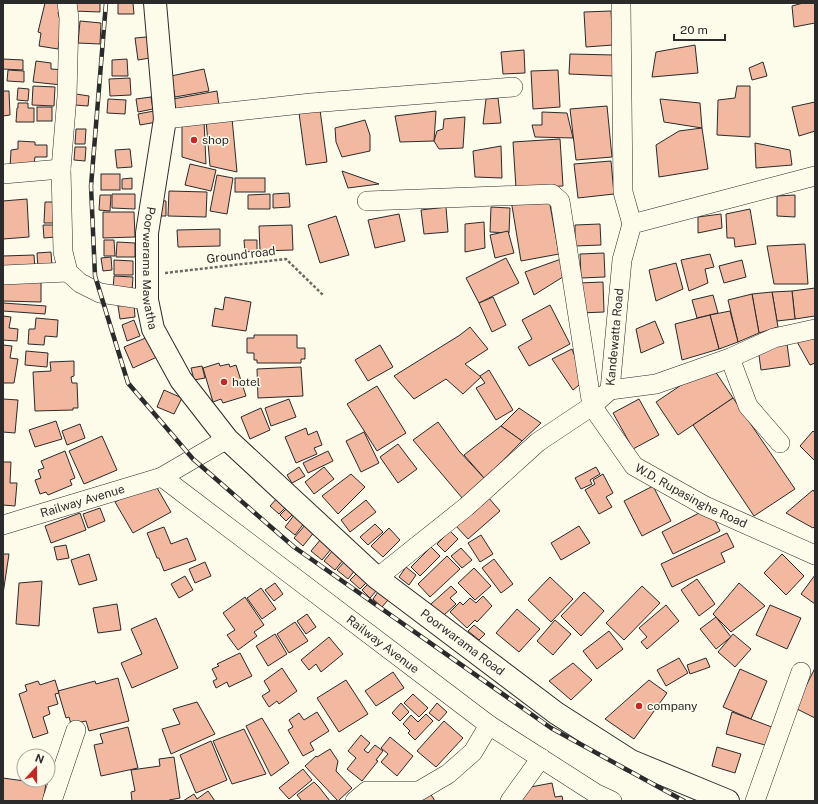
<svg xmlns="http://www.w3.org/2000/svg" width="818" height="804" font-family="'Public Sans',sans-serif">
	<style>
		.building { fill: #f2b8a0; stroke: #2b2b2b }
		.lines { fill: none; stroke-linecap: round; stroke-linejoin: round }
		.minor-casing { stroke: #2b2b2b; stroke-width: 20 }
		.major-casing { stroke: #2b2b2b; stroke-width: 24 }
		.path { stroke: #6a6964; stroke-width: 2.5; stroke-dasharray: 3 2; stroke-linecap: butt }
		.minor { stroke: #fdfbea; stroke-width: 19 }
		.major { stroke: #fdfbea; stroke-width: 22 }
		.rail-casing { stroke: #2b2b2b; stroke-width: 4.5 }
		.rail { stroke: #fdfbea; stroke-width: 3; stroke-dasharray: 9; stroke-linecap: butt }
		.poi-dot { fill: #c62828; stroke: #fdfbea; stroke-width: 1.5 }
		.labels { text-anchor: middle; stroke-width: 3; stroke-linejoin: round; paint-order: stroke }
		.poi-label { font-size: 12px; fill: #2b2b2b; stroke: #fdfbea; text-anchor: start }
		.street-label { font-size: 12px; fill: #2b2b2b; stroke: #fdfbea }
	</style>
	<rect width="100%" height="100%" fill="#fdfbea"/>
	<g class="building">
		<path d="M 45,3 L 61,3 L 62,12 L 58,12 L 64,37 L 60,36 L 58,49 L 39,46 L 41,33 L 38,32 Z"/>
		<path d="M 73,3 L 100,3 L 100,12 L 73,11 Z"/>
		<path d="M 118,3 L 133,3 L 134,14 L 118,14 Z"/>
		<path d="M 803,3 L 815,3 L 815,23 L 794,27 L 792,6 Z"/>
		<path d="M 611,11 L 613,45 L 586,47 L 584,12 Z"/>
		<path d="M 80,21 L 101,23 L 100,44 L 78,43 Z"/>
		<path d="M 147,37 L 150,58 L 138,60 L 135,38 Z"/>
		<path d="M 695,45 L 698,73 L 652,77 L 656,52 Z"/>
		<path d="M 524,50 L 525,73 L 503,74 L 501,52 Z"/>
		<path d="M 570,54 L 614,55 L 614,76 L 569,74 Z"/>
		<path d="M 3,59 L 23,60 L 23,70 L 3,69 Z"/>
		<path d="M 127,59 L 128,76 L 112,76 L 112,60 Z"/>
		<path d="M 36,61 L 51,63 L 51,69 L 64,70 L 62,85 L 33,82 Z"/>
		<path d="M 763,62 L 767,76 L 752,80 L 749,68 Z"/>
		<path d="M 204,69 L 209,91 L 175,97 L 171,76 Z"/>
		<path d="M 8,70 L 24,71 L 24,82 L 7,81 Z"/>
		<path d="M 558,70 L 560,107 L 533,109 L 531,71 Z"/>
		<path d="M 130,78 L 131,95 L 110,96 L 109,79 Z"/>
		<path d="M 33,86 L 55,87 L 54,106 L 32,105 Z"/>
		<path d="M 737,86 L 750,86 L 750,137 L 717,135 L 718,100 L 735,98 Z"/>
		<path d="M 18,88 L 29,89 L 28,101 L 17,100 Z"/>
		<path d="M 3,91 L 9,91 L 10,115 L 3,116 Z"/>
		<path d="M 217,91 L 219,106 L 176,114 L 173,99 Z"/>
		<path d="M 76,94 L 89,96 L 88,106 L 75,105 Z"/>
		<path d="M 151,97 L 153,109 L 138,112 L 136,99 Z"/>
		<path d="M 498,98 L 501,123 L 483,124 L 486,99 Z"/>
		<path d="M 108,99 L 126,100 L 125,114 L 107,113 Z"/>
		<path d="M 660,99 L 700,103 L 702,128 L 664,122 Z"/>
		<path d="M 815,102 L 815,131 L 799,136 L 792,107 Z"/>
		<path d="M 18,103 L 28,103 L 28,108 L 34,108 L 34,122 L 16,122 L 17,108 L 18,108 Z"/>
		<path d="M 607,106 L 612,157 L 576,160 L 570,109 Z"/>
		<rect x="37" y="107" width="15" height="14"/>
		<path d="M 320,110 L 327,162 L 306,165 L 299,113 Z"/>
		<path d="M 154,111 L 157,122 L 140,125 L 138,114 Z"/>
		<path d="M 436,111 L 434,141 L 400,142 L 395,116 Z"/>
		<path d="M 542,112 L 567,113 L 573,138 L 535,137 L 532,125 L 542,125 Z"/>
		<path d="M 465,117 L 463,148 L 439,149 L 434,141 L 437,131 L 443,129 L 444,119 Z"/>
		<path d="M 232,118 L 237,172 L 210,166 L 206,120 Z"/>
		<path d="M 365,120 L 370,135 L 370,151 L 342,157 L 336,142 L 335,128 Z"/>
		<path d="M 204,121 L 206,164 L 182,157 L 182,123 Z"/>
		<path d="M 702,128 L 708,169 L 659,177 L 656,145 L 679,131 Z"/>
		<path d="M 76,129 L 86,129 L 85,144 L 75,144 Z"/>
		<path d="M 560,139 L 563,186 L 516,188 L 513,142 Z"/>
		<path d="M 18,141 L 35,142 L 35,145 L 47,145 L 47,157 L 35,157 L 34,164 L 10,168 L 11,150 L 18,149 Z"/>
		<path d="M 755,143 L 790,150 L 792,165 L 756,168 Z"/>
		<path d="M 501,146 L 502,178 L 475,177 L 473,151 Z"/>
		<path d="M 75,147 L 86,147 L 85,161 L 74,160 Z"/>
		<path d="M 130,149 L 132,167 L 117,168 L 115,150 Z"/>
		<path d="M 611,161 L 614,194 L 578,198 L 574,164 Z"/>
		<path d="M 190,164 L 216,170 L 211,191 L 185,185 Z"/>
		<path d="M 342,171 L 379,184 L 348,188 Z"/>
		<rect x="101" y="174" width="19" height="16"/>
		<path d="M 217,175 L 233,178 L 227,214 L 210,211 Z"/>
		<path d="M 132,178 L 132,189 L 122,189 L 122,179 Z"/>
		<rect x="235" y="178" width="30" height="14"/>
		<path d="M 169,191 L 207,192 L 206,217 L 168,216 Z"/>
		<path d="M 289,193 L 290,207 L 273,208 L 273,194 Z"/>
		<path d="M 112,194 L 135,194 L 135,209 L 112,208 Z"/>
		<path d="M 270,194 L 270,209 L 248,209 L 248,195 Z"/>
		<path d="M 548,194 L 559,254 L 521,261 L 511,200 Z"/>
		<path d="M 100,195 L 111,195 L 110,211 L 99,210 Z"/>
		<path d="M 795,195 L 795,217 L 777,216 L 777,196 Z"/>
		<path d="M 27,199 L 29,237 L 3,239 L 3,201 Z"/>
		<path d="M 159,200 L 166,201 L 166,216 L 158,216 Z"/>
		<path d="M 45,202 L 56,202 L 55,223 L 44,223 Z"/>
		<path d="M 446,207 L 448,232 L 424,234 L 421,210 Z"/>
		<path d="M 491,207 L 510,208 L 509,233 L 490,232 Z"/>
		<path d="M 750,209 L 756,244 L 735,247 L 734,238 L 727,238 L 726,214 Z"/>
		<path d="M 103,212 L 134,212 L 135,237 L 103,238 Z"/>
		<path d="M 399,214 L 405,241 L 375,248 L 368,220 Z"/>
		<path d="M 721,214 L 722,228 L 698,233 L 698,217 Z"/>
		<path d="M 336,216 L 349,255 L 320,263 L 308,225 Z"/>
		<path d="M 484,222 L 485,248 L 465,252 L 465,224 Z"/>
		<path d="M 600,224 L 601,245 L 575,246 L 575,225 Z"/>
		<path d="M 43,225 L 54,225 L 55,237 L 44,238 Z"/>
		<path d="M 292,225 L 293,250 L 260,251 L 259,226 Z"/>
		<path d="M 220,229 L 220,246 L 178,247 L 177,230 Z"/>
		<path d="M 508,231 L 514,253 L 495,258 L 490,235 Z"/>
		<path d="M 104,240 L 114,240 L 115,256 L 104,256 Z"/>
		<path d="M 244,240 L 257,240 L 257,251 L 245,252 Z"/>
		<path d="M 117,242 L 135,243 L 135,257 L 116,257 Z"/>
		<path d="M 805,244 L 808,284 L 774,284 L 767,246 Z"/>
		<path d="M 51,252 L 52,267 L 38,269 L 37,253 Z"/>
		<path d="M 604,253 L 605,277 L 581,278 L 580,254 Z"/>
		<path d="M 710,254 L 714,267 L 705,269 L 708,283 L 689,291 L 681,260 Z"/>
		<path d="M 34,255 L 35,269 L 3,271 L 3,256 Z"/>
		<path d="M 111,257 L 112,270 L 103,271 L 101,258 Z"/>
		<path d="M 506,258 L 519,283 L 479,303 L 466,278 Z"/>
		<path d="M 561,259 L 566,275 L 534,295 L 525,272 Z"/>
		<path d="M 114,260 L 133,261 L 133,275 L 114,275 Z"/>
		<path d="M 742,260 L 746,277 L 724,283 L 719,266 Z"/>
		<path d="M 676,263 L 683,289 L 656,301 L 649,270 Z"/>
		<path d="M 114,276 L 133,277 L 132,291 L 113,290 Z"/>
		<path d="M 3,281 L 41,281 L 41,302 L 3,301 Z"/>
		<path d="M 603,282 L 604,312 L 580,313 L 578,283 Z"/>
		<path d="M 815,288 L 815,316 L 795,319 L 792,291 Z"/>
		<path d="M 792,291 L 795,319 L 777,321 L 772,292 Z"/>
		<path d="M 772,292 L 778,327 L 759,333 L 752,294 Z"/>
		<path d="M 752,294 L 759,333 L 738,342 L 728,300 Z"/>
		<path d="M 713,295 L 718,313 L 697,318 L 692,300 Z"/>
		<path d="M 225,297 L 251,302 L 246,331 L 212,326 L 215,308 L 223,310 Z"/>
		<path d="M 493,297 L 506,325 L 492,332 L 479,303 Z"/>
		<path d="M 3,303 L 46,306 L 45,314 L 3,311 Z"/>
		<path d="M 134,304 L 135,317 L 120,319 L 118,306 Z"/>
		<path d="M 550,305 L 570,344 L 529,366 L 518,347 L 532,339 L 522,320 Z"/>
		<path d="M 730,311 L 738,342 L 719,349 L 710,315 Z"/>
		<path d="M 710,315 L 719,349 L 682,360 L 675,324 Z"/>
		<path d="M 3,316 L 11,317 L 9,328 L 18,329 L 17,341 L 3,340 Z"/>
		<path d="M 36,318 L 58,320 L 57,337 L 45,336 L 44,345 L 28,344 L 29,329 L 35,329 Z"/>
		<path d="M 134,320 L 140,336 L 127,341 L 122,325 Z"/>
		<path d="M 655,321 L 664,343 L 641,353 L 636,329 Z"/>
		<path d="M 470,327 L 488,349 L 465,364 L 481,377 L 463,394 L 446,379 L 414,399 L 394,376 L 460,335 Z"/>
		<path d="M 254,335 L 297,335 L 297,348 L 305,348 L 305,359 L 301,359 L 301,363 L 257,363 L 257,360 L 254,360 L 254,353 L 247,353 L 247,338 L 254,338 Z"/>
		<path d="M 148,337 L 157,357 L 133,368 L 124,347 Z"/>
		<path d="M 815,337 L 815,363 L 810,365 L 796,340 Z"/>
		<path d="M 787,344 L 790,366 L 761,370 L 758,348 Z"/>
		<path d="M 3,345 L 12,346 L 10,358 L 18,359 L 14,383 L 3,383 Z"/>
		<path d="M 380,345 L 393,367 L 368,381 L 355,360 Z"/>
		<path d="M 572,349 L 584,381 L 573,390 L 552,359 Z"/>
		<path d="M 26,351 L 48,353 L 47,367 L 25,365 Z"/>
		<path d="M 74,361 L 74,376 L 71,377 L 72,383 L 77,383 L 78,408 L 73,408 L 73,410 L 35,411 L 33,372 L 51,371 L 50,362 Z"/>
		<path d="M 219,363 L 220,366 L 229,364 L 230,367 L 236,365 L 246,396 L 223,403 L 221,399 L 213,402 L 203,368 Z"/>
		<path d="M 711,365 L 733,398 L 678,435 L 656,402 Z"/>
		<path d="M 202,366 L 205,378 L 194,380 L 191,368 Z"/>
		<path d="M 301,367 L 303,396 L 258,398 L 257,369 Z"/>
		<path d="M 489,370 L 513,410 L 496,420 L 476,388 L 485,383 L 480,376 Z"/>
		<path d="M 377,386 L 406,433 L 377,451 L 347,404 Z"/>
		<path d="M 164,390 L 182,398 L 174,414 L 157,407 Z"/>
		<path d="M 733,398 L 795,489 L 754,516 L 693,425 Z"/>
		<path d="M 3,399 L 18,400 L 15,433 L 3,432 Z"/>
		<path d="M 289,399 L 296,417 L 271,426 L 265,408 Z"/>
		<path d="M 639,399 L 659,435 L 633,449 L 613,413 Z"/>
		<path d="M 261,408 L 270,430 L 250,439 L 241,417 Z"/>
		<path d="M 519,408 L 541,423 L 522,441 L 501,426 Z"/>
		<path d="M 56,421 L 62,439 L 35,447 L 29,430 Z"/>
		<path d="M 438,422 L 459,451 L 485,479 L 463,499 L 413,440 Z"/>
		<path d="M 80,424 L 85,438 L 67,445 L 62,431 Z"/>
		<path d="M 501,426 L 522,441 L 485,479 L 464,455 Z"/>
		<path d="M 306,428 L 308,435 L 317,431 L 322,445 L 314,448 L 317,454 L 296,463 L 285,437 Z"/>
		<path d="M 813,431 L 815,433 L 815,461 L 800,446 Z"/>
		<path d="M 364,432 L 379,463 L 361,472 L 346,441 Z"/>
		<path d="M 102,436 L 117,470 L 84,484 L 69,451 Z"/>
		<path d="M 398,444 L 417,469 L 398,483 L 380,457 Z"/>
		<path d="M 65,451 L 75,478 L 70,480 L 72,485 L 48,495 L 46,492 L 40,494 L 35,480 L 41,478 L 38,470 L 44,468 L 41,461 Z"/>
		<path d="M 328,451 L 333,461 L 308,473 L 303,463 Z"/>
		<path d="M 3,462 L 11,462 L 10,483 L 17,483 L 15,506 L 3,505 Z"/>
		<path d="M 299,467 L 305,476 L 292,483 L 287,475 Z"/>
		<path d="M 324,467 L 334,479 L 314,494 L 305,482 Z"/>
		<path d="M 596,467 L 600,474 L 590,480 L 592,484 L 581,489 L 575,478 Z"/>
		<path d="M 351,474 L 365,487 L 338,514 L 322,496 Z"/>
		<path d="M 603,474 L 613,493 L 606,497 L 612,507 L 599,514 L 585,490 L 595,484 L 593,480 Z"/>
		<path d="M 153,481 L 171,512 L 133,533 L 115,502 Z"/>
		<path d="M 653,486 L 671,521 L 642,536 L 624,501 Z"/>
		<path d="M 813,490 L 815,493 L 815,526 L 813,528 L 786,513 Z"/>
		<path d="M 278,497 L 287,506 L 279,514 L 270,506 Z"/>
		<path d="M 488,497 L 500,511 L 468,539 L 455,525 Z"/>
		<path d="M 366,500 L 376,512 L 350,532 L 341,520 Z"/>
		<path d="M 288,507 L 294,513 L 286,521 L 280,515 Z"/>
		<path d="M 100,508 L 105,521 L 88,528 L 83,514 Z"/>
		<path d="M 709,508 L 720,531 L 673,554 L 662,532 Z"/>
		<path d="M 80,513 L 86,530 L 51,543 L 45,526 Z"/>
		<path d="M 295,514 L 305,522 L 295,535 L 285,527 Z"/>
		<path d="M 306,524 L 315,531 L 303,546 L 294,538 Z"/>
		<path d="M 375,524 L 383,532 L 368,545 L 360,537 Z"/>
		<path d="M 579,526 L 590,543 L 561,560 L 551,543 Z"/>
		<path d="M 164,527 L 171,544 L 187,538 L 196,560 L 164,571 L 159,558 L 157,558 L 147,533 Z"/>
		<path d="M 389,528 L 400,540 L 383,557 L 371,546 Z"/>
		<path d="M 450,531 L 458,539 L 445,552 L 437,544 Z"/>
		<path d="M 727,533 L 734,547 L 721,553 L 725,562 L 672,587 L 661,564 Z"/>
		<path d="M 481,535 L 493,554 L 480,562 L 468,543 Z"/>
		<path d="M 321,539 L 332,548 L 322,560 L 311,551 Z"/>
		<path d="M 66,545 L 69,558 L 57,560 L 54,547 Z"/>
		<path d="M 431,547 L 440,556 L 420,576 L 411,567 Z"/>
		<path d="M 461,548 L 472,560 L 462,568 L 451,556 Z"/>
		<path d="M 333,550 L 344,559 L 335,570 L 324,561 Z"/>
		<path d="M 3,554 L 9,554 L 3,594 Z"/>
		<path d="M 89,554 L 97,580 L 79,585 L 71,560 Z"/>
		<path d="M 782,554 L 804,576 L 786,595 L 764,573 Z"/>
		<path d="M 447,556 L 460,569 L 430,597 L 418,584 Z"/>
		<path d="M 494,559 L 513,584 L 501,593 L 482,568 Z"/>
		<path d="M 345,561 L 356,569 L 348,579 L 337,570 Z"/>
		<path d="M 205,562 L 211,576 L 195,583 L 189,569 Z"/>
		<path d="M 406,567 L 416,575 L 409,585 L 399,577 Z"/>
		<path d="M 474,568 L 491,586 L 475,600 L 458,583 Z"/>
		<path d="M 357,573 L 367,582 L 360,589 L 350,580 Z"/>
		<path d="M 815,575 L 815,604 L 801,594 Z"/>
		<path d="M 185,576 L 193,590 L 179,598 L 171,584 Z"/>
		<path d="M 550,577 L 573,599 L 551,622 L 528,600 Z"/>
		<path d="M 697,579 L 715,604 L 699,616 L 681,590 Z"/>
		<path d="M 42,581 L 39,626 L 16,624 L 19,583 Z"/>
		<path d="M 275,583 L 283,594 L 274,601 L 265,590 Z"/>
		<path d="M 369,583 L 377,590 L 370,598 L 362,590 Z"/>
		<path d="M 739,583 L 765,606 L 731,632 L 713,614 Z"/>
		<path d="M 451,586 L 457,592 L 450,598 L 456,604 L 443,616 L 431,604 Z"/>
		<path d="M 642,586 L 660,603 L 624,640 L 606,623 Z"/>
		<path d="M 261,588 L 276,609 L 262,619 L 247,598 Z"/>
		<path d="M 378,592 L 388,600 L 382,607 L 373,599 Z"/>
		<path d="M 584,592 L 604,611 L 581,636 L 561,616 Z"/>
		<path d="M 483,596 L 492,606 L 477,622 L 475,620 L 467,628 L 450,612 L 460,602 L 463,605 L 470,598 L 476,603 Z"/>
		<path d="M 245,597 L 264,625 L 254,632 L 257,636 L 238,650 L 227,635 L 235,630 L 223,613 Z"/>
		<path d="M 117,604 L 121,630 L 98,633 L 93,608 Z"/>
		<path d="M 666,605 L 679,621 L 647,649 L 641,642 L 647,637 L 639,628 Z"/>
		<path d="M 770,605 L 801,618 L 787,649 L 756,635 Z"/>
		<path d="M 517,609 L 540,629 L 519,652 L 496,633 Z"/>
		<path d="M 307,614 L 316,627 L 306,634 L 297,621 Z"/>
		<path d="M 716,617 L 731,637 L 716,649 L 700,629 Z"/>
		<path d="M 156,618 L 178,668 L 132,688 L 121,663 L 142,654 L 131,629 Z"/>
		<path d="M 555,620 L 571,634 L 553,655 L 537,641 Z"/>
		<path d="M 295,622 L 308,641 L 289,653 L 277,634 Z"/>
		<path d="M 474,625 L 485,634 L 479,640 L 468,631 Z"/>
		<path d="M 609,631 L 623,649 L 597,669 L 583,651 Z"/>
		<path d="M 275,634 L 287,654 L 268,666 L 256,646 Z"/>
		<path d="M 733,634 L 751,649 L 735,667 L 718,652 Z"/>
		<path d="M 329,637 L 343,654 L 321,672 L 316,664 L 309,670 L 301,660 Z"/>
		<path d="M 240,653 L 252,676 L 229,687 L 227,682 L 216,688 L 213,681 L 217,679 L 212,669 L 219,666 L 217,664 Z"/>
		<path d="M 679,658 L 688,673 L 666,686 L 657,670 Z"/>
		<path d="M 706,658 L 710,667 L 690,674 L 687,665 Z"/>
		<path d="M 573,663 L 592,680 L 571,700 L 549,681 Z"/>
		<path d="M 282,668 L 297,691 L 279,704 L 277,701 L 269,707 L 262,696 L 270,691 L 264,681 Z"/>
		<path d="M 815,668 L 815,718 L 795,708 Z"/>
		<path d="M 740,669 L 767,681 L 751,719 L 723,707 Z"/>
		<path d="M 393,672 L 404,688 L 376,706 L 365,691 Z"/>
		<path d="M 118,678 L 129,721 L 89,731 L 86,721 L 71,724 L 69,717 L 66,718 L 58,691 L 95,681 L 96,684 Z"/>
		<path d="M 55,680 L 59,693 L 55,694 L 58,704 L 48,707 L 50,714 L 43,717 L 48,733 L 33,738 L 19,694 L 27,691 L 25,685 L 38,681 L 40,685 Z"/>
		<path d="M 346,680 L 368,714 L 339,732 L 317,698 Z"/>
		<path d="M 649,680 L 667,693 L 634,739 L 605,719 Z"/>
		<path d="M 413,694 L 428,708 L 419,717 L 404,703 Z"/>
		<path d="M 197,702 L 215,734 L 171,754 L 162,729 L 180,724 L 173,709 Z"/>
		<path d="M 401,703 L 409,712 L 400,721 L 392,713 Z"/>
		<path d="M 437,703 L 447,712 L 439,721 L 429,713 Z"/>
		<path d="M 317,712 L 329,731 L 310,743 L 314,750 L 303,756 L 288,730 L 293,727 L 289,720 L 299,713 L 304,720 Z"/>
		<path d="M 732,712 L 777,729 L 772,747 L 726,734 Z"/>
		<path d="M 426,714 L 433,721 L 415,740 L 408,733 L 410,731 L 403,724 L 411,715 L 418,722 Z"/>
		<path d="M 262,718 L 289,763 L 271,776 L 246,726 Z"/>
		<path d="M 444,721 L 463,738 L 436,767 L 417,751 Z"/>
		<path d="M 128,727 L 138,768 L 101,776 L 94,745 L 103,743 L 100,734 Z"/>
		<path d="M 244,729 L 266,774 L 232,784 L 213,741 Z"/>
		<path d="M 361,735 L 370,743 L 364,750 L 368,753 L 375,745 L 383,751 L 376,760 L 378,761 L 362,781 L 347,769 L 356,758 L 348,751 Z"/>
		<path d="M 390,737 L 413,756 L 397,776 L 381,762 L 388,754 L 381,748 Z"/>
		<path d="M 211,741 L 227,780 L 196,793 L 180,755 Z"/>
		<path d="M 717,747 L 741,754 L 735,773 L 712,766 Z"/>
		<path d="M 330,749 L 338,761 L 336,771 L 352,788 L 338,801 L 305,766 L 316,756 L 317,757 Z"/>
		<path d="M 174,757 L 180,798 L 169,800 L 170,801 L 132,801 L 131,792 L 135,791 L 131,770 L 160,766 L 159,759 Z"/>
		<path d="M 303,769 L 312,780 L 289,799 L 279,788 Z"/>
		<path d="M 3,778 L 46,784 L 43,801 L 3,801 Z"/>
		<path d="M 314,782 L 319,787 L 330,801 L 300,801 L 301,800 L 297,795 Z"/>
		<path d="M 552,783 L 555,797 L 562,796 L 563,801 L 518,801 L 525,788 Z"/>
		<path d="M 428,790 L 435,801 L 413,801 L 413,800 Z"/>
		<path d="M 208,791 L 215,801 L 183,801 L 194,794 L 197,799 Z"/>
	</g>
	<g class="lines">
		<g class="minor-casing">
			<g id="minor">
				<path d="M 67,3 L 69,18 L 67,96 L 61,169 L 63,252 L 68,272 L 80,283 L 100,293 L 147,300"/>
				<path d="M 621,5 L 623,192 L 632,224"/>
				<path d="M 165,119 L 311,103 L 513,87"/>
				<path d="M 3,174 L 61,169"/>
				<path id="s1" d="M 367,201 L 552,194 L 560,201 L 592,406 L 634,466 L 705,506 L 815,555"/>
				<path d="M 3,275 L 68,272"/>
				<path d="M 730,358 L 748,406 L 780,443"/>
				<path d="M 610,390 L 656,384 L 730,358 L 774,338 L 815,329"/>
				<path id="s2" d="M 162,477 L 489,725 L 595,793 L 612,801"/>
				<path id="s3" d="M 3,525 L 162,477 L 227,439"/>
				<path id="s4" d="M 377,578 L 466,507 L 538,442 L 592,406 L 610,390 L 622,260 L 632,224 L 815,176"/>
				<path d="M 52,801 L 76,730"/>
				<path d="M 355,801 L 367,791 L 419,791 L 448,774 L 473,752 L 489,725"/>
				<path d="M 510,801 L 541,758"/>
				<path d="M 755,801 L 801,672"/>
			</g>
		</g>
		<g class="major-casing">
			<g id="major">
				<path id="s5" d="M 155,3 L 165,119 L 147,233 L 147,300 L 153,329 L 181,380 L 227,439 L 377,578 L 556,713 L 631,761 L 728,801"/>
			</g>
		</g>
		<path class="path" d="M 165,273 L 286,259 L 323,295"/>
		<use href="#minor" class="minor"/>
		<use href="#major" class="major"/>
		<g class="rail-casing">
			<path id="rail" d="M 106,3 L 91,186 L 95,276 L 128,383 L 193,459 L 294,547 L 551,728 L 684,801"/>
		</g>
		<use href="#rail" class="rail"/>
	</g>
	<g class="poi-dot">
		<circle cx="194" cy="140" r="4"/>
		<circle cx="224" cy="382" r="4"/>
		<circle cx="639" cy="706" r="4"/>
	</g>
	<g class="labels">
		<g class="poi-label">
			<text x="202" y="144">shop</text>
			<text x="232" y="386">hotel</text>
			<text x="647" y="710">company</text>
		</g>
		<g class="street-label">
			<text transform="translate(241 255) rotate(-7)" y="4">Ground road</text>
			<text dy="4" stroke="none"><textPath href="#s5" startOffset="267">Poorwarama Mawatha</textPath></text>
			<text dy="4" stroke="none"><textPath href="#s4" startOffset="353">Kandewatta Road</textPath></text>
			<text dy="4" stroke="none"><textPath href="#s1" startOffset="541">W.D. Rupasinghe Road</textPath></text>
			<text dy="4" stroke="none"><textPath href="#s3" startOffset="83">Railway Avenue</textPath></text>
			<text dy="4" stroke="none"><textPath href="#s5" startOffset="773">Poorwarama Road</textPath></text>
			<text dy="4" stroke="none"><textPath href="#s2" startOffset="277">Railway Avenue</textPath></text>
		</g>
	</g>
	<rect width="818" height="804" fill="none" stroke="#2b2b2b" stroke-width="8"/>
	<g transform="translate(36 768) rotate(21)"><circle r="19" fill="#fdfbea" stroke="#a9a89e"/>
	<path d="M0-3L7 15L0 10L-7 15Z" fill="#c62828"/>
	<text y="-6" font-size="11" font-weight="bold" text-anchor="middle" fill="#2b2b2b">N</text>
	</g>
	<path d="M674 34v6h51v-6" fill="none" stroke="#2b2b2b" stroke-width="2"/>
	<text x="680" y="34" font-size="12" fill="#2b2b2b" stroke="#fdfbea" stroke-width="3" paint-order="stroke">20 m</text>
</svg>
